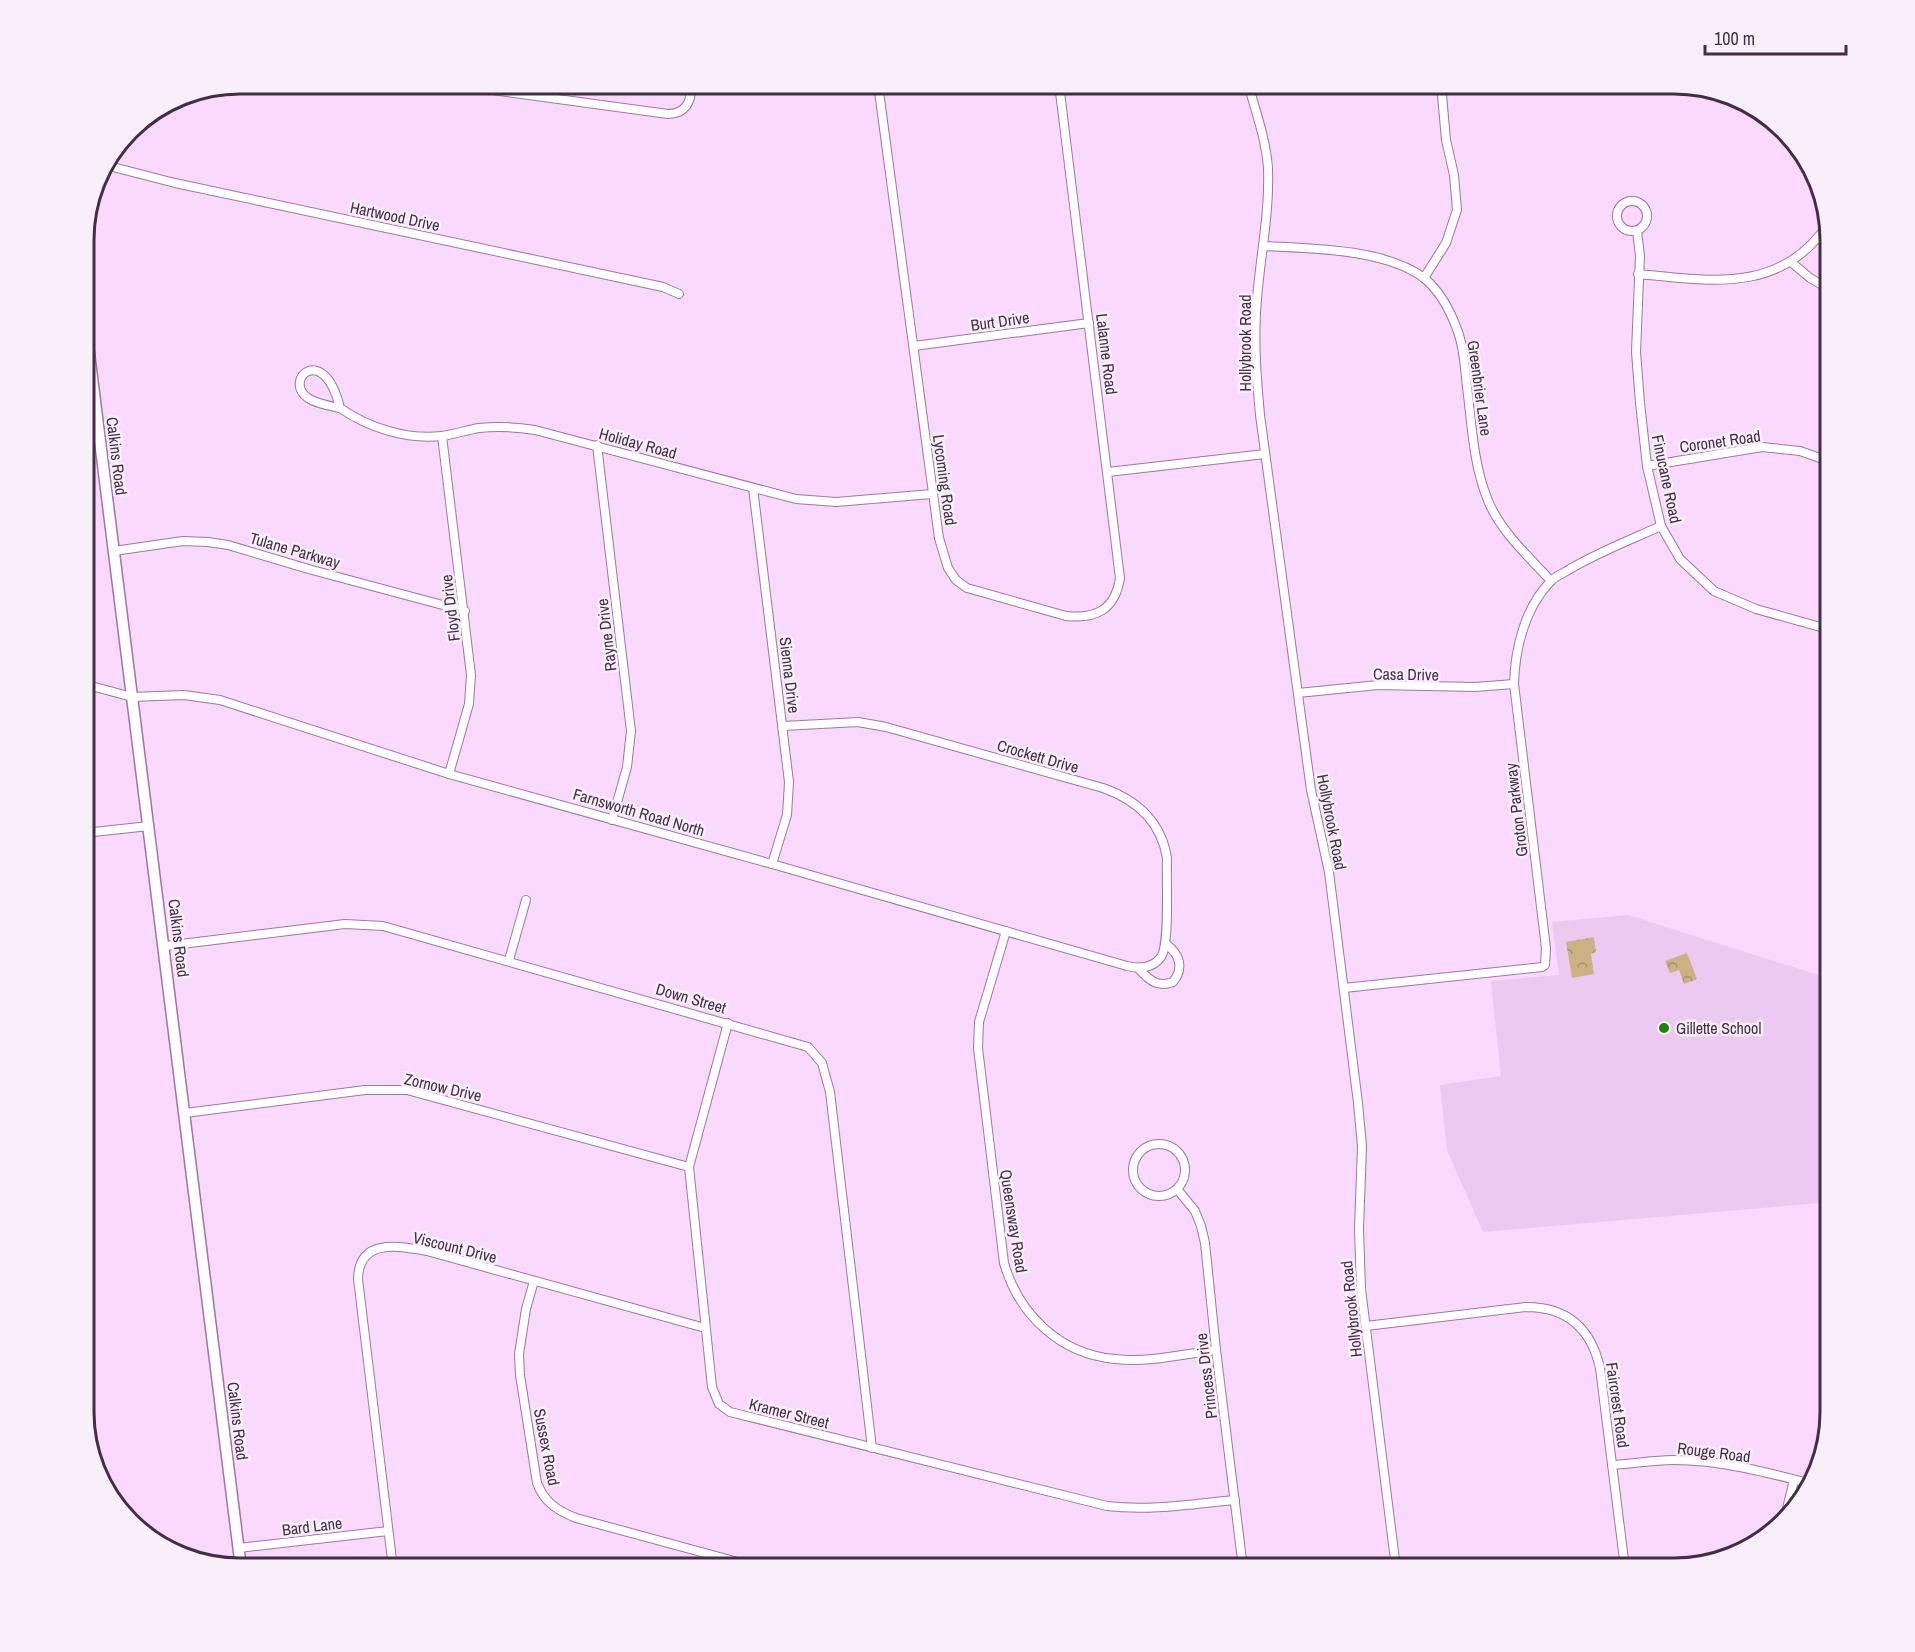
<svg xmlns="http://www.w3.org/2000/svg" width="1915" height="1652" font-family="'Archivo Narrow',sans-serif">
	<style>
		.built { fill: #ebc9f1 }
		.park { fill: url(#park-crowns) }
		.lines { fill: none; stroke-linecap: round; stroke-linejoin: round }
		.street-casing { stroke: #a273ab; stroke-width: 10 }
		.secondary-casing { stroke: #a273ab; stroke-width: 13 }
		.street { stroke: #fff; stroke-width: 8 }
		.secondary { stroke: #fff; stroke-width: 10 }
		.poi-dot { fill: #178700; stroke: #f9effb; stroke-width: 2 }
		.labels { text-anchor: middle; stroke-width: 5; stroke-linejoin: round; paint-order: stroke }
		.street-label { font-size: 16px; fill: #432e46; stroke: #f9effb }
		.poi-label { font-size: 16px; fill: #432e46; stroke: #f9effb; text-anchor: start }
		.rim { fill: none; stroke: #432e46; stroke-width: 3 }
	</style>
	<defs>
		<pattern id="park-crowns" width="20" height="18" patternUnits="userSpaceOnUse" patternTransform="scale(1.5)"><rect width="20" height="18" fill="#ccb283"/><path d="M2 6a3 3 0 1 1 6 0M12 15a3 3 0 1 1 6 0" fill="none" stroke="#a7916d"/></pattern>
	</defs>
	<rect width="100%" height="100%" fill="#f9d9fe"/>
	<path class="built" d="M 1628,915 L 1831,979 L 1831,1202 L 1483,1232 L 1447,1150 L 1440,1085 L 1501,1076 L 1491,981 L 1559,975 L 1552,922 Z"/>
	<g class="park">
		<path d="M 1594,937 L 1596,952 L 1591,954 L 1594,974 L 1572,978 L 1566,942 Z"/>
		<path d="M 1687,953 L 1697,979 L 1684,984 L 1679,970 L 1670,973 L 1665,961 Z"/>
	</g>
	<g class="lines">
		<g class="street-casing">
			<g id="street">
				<path d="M 447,84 L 668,114 C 686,114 692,101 691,84"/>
				<path d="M 878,84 L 939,538 L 948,568 L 956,580 L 967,588 L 1066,616 C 1096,619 1115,610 1120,578 L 1059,84"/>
				<path d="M 1248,84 C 1256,112 1266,140 1268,168 C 1270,218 1258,266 1256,314 C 1254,348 1257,381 1260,415 L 1311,790 L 1329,872 L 1358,1103 L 1362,1146 L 1359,1229 L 1361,1289 L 1396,1568"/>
				<path d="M 105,165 L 175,183 L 663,287 L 679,294"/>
				<circle cx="1632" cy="216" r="15"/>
				<path d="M 1637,231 L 1640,256 L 1636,352 L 1640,403 L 1647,466 L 1661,526 L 1680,559 L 1714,591 L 1756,609 L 1831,630"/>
				<path d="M 1264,246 C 1310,248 1386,249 1424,278 C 1440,291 1451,312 1458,332 C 1465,351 1465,374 1468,395 C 1472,429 1474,465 1487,498 C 1499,530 1528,556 1551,581"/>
				<path d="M 1791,262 L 1810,278 L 1831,290"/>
				<path d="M 1638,274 C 1711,281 1781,294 1828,224"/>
				<path d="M 1424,278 L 1446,243 L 1457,210 L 1454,175 L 1446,140 L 1441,84"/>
				<path d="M 914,346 L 1089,323"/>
				<path d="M 340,408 C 330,406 317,404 308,398 C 282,380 324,341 340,408 C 369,428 407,440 442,436 C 455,434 467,430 479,428 C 498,426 516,427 535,430 L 796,499 L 836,502 L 932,494"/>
				<path d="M 442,436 L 471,675 L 469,704 L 449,774"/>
				<path d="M 597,445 L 631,731 L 627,767 L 612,820"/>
				<path d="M 1647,466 L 1762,447 L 1800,451 L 1831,462"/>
				<path d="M 1108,472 L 1265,454"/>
				<path d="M 753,488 L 789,782 L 787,815 L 772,864"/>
				<path d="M 114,551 L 183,541 L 208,542 L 228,545 L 312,570 L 465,611"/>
				<path d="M 84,684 L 132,697 L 184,695 L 220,700 L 449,774 L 772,864 L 1127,966 C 1140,969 1153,968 1161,957 C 1170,944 1166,878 1167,858 C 1161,821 1137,800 1103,788 L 886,727 L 858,722 L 783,726"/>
				<path d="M 1298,693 L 1378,685 L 1475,687 L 1514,684"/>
				<path d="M 84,833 L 149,826"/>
				<path d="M 1006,931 L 979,1022 L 978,1048 L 1004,1263 C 1019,1315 1060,1354 1115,1359 C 1148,1363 1184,1354 1216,1350"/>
				<path d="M 165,946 L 345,924 L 383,926 L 808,1047 L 822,1063 L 830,1092 L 872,1448"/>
				<path d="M 509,960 L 526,900"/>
				<path d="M 1138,968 C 1149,980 1157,988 1173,982 C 1185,967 1179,954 1166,944"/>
				<path d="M 1344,988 L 1542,967 L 1545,965 L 1546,948 L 1514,684 C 1515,648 1525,608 1550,582 C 1555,576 1564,573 1570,569 C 1599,552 1630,540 1661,526"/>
				<path d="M 728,1023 L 689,1167 L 712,1387 L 719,1404 L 730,1412 L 1107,1506 C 1150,1511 1192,1504 1235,1500"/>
				<path d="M 185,1113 L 365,1090 L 407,1090 L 689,1167"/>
				<circle cx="1159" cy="1170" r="26"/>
				<path d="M 1177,1189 L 1195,1211 L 1201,1226 L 1205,1243 L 1216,1350 L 1243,1568"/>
				<path d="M 534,1281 L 526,1309 L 519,1354 L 520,1375 L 537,1483 C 544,1502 558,1511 576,1518 L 760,1568"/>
				<path d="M 1366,1326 L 1526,1307 C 1567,1307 1591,1328 1600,1368 L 1625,1568"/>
				<path d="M 1612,1465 C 1632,1464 1653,1460 1673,1460 C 1720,1460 1766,1472 1811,1484"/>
				<path d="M 1784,1521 L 1794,1480"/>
				<path d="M 239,1548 L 388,1531"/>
				<path d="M 393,1568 L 358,1279 C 359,1238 398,1246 427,1251 L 705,1328"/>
				<path d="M 1305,1568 L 1311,1567"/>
			</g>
		</g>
		<g class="secondary-casing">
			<path id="secondary" d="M 84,313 L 241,1568"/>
		</g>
		<use href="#street" class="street"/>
		<use href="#secondary" class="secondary"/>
	</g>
	<circle class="poi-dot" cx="1664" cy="1028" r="6"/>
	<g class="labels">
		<g class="street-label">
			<text transform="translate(395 216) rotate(12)" y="6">Hartwood Drive</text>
			<text transform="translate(1000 321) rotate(-8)" y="6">Burt Drive</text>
			<text transform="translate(1245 343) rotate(-90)" y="6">Hollybrook Road</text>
			<text transform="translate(1107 354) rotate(83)" y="6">Lalanne Road</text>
			<text transform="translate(1480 388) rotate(82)" y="6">Greenbrier Lane</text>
			<text transform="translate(1720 441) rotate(-8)" y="6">Coronet Road</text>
			<text transform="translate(638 443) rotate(15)" y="6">Holiday Road</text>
			<text transform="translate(117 456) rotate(83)" y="6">Calkins Road</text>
			<text transform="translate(1667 479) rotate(78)" y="6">Finucane Road</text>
			<text transform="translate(945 480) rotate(82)" y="6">Lycoming Road</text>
			<text transform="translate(295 550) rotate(16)" y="6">Tulane Parkway</text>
			<text transform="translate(450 608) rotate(-97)" y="6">Floyd Drive</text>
			<text transform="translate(606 635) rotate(-97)" y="6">Rayne Drive</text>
			<text transform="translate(1406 674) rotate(1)" y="6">Casa Drive</text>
			<text transform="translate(790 675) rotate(83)" y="6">Sienna Drive</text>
			<text transform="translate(1038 756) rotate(16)" y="6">Crockett Drive</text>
			<text transform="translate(1516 810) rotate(-97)" y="6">Groton Parkway</text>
			<text transform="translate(639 812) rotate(16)" y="6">Farnsworth Road North</text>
			<text transform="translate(1332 822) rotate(79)" y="6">Hollybrook Road</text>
			<text transform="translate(179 938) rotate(83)" y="6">Calkins Road</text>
			<text transform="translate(691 998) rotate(16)" y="6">Down Street</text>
			<text transform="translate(443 1087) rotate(13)" y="6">Zornow Drive</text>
			<text transform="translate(1014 1221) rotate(81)" y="6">Queensway Road</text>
			<text transform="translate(455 1247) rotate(14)" y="6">Viscount Drive</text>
			<text transform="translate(1351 1309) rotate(-96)" y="6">Hollybrook Road</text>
			<text transform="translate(1206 1376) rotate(-97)" y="6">Princess Drive</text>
			<text transform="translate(1618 1405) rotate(82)" y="6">Faircrest Road</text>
			<text transform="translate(789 1413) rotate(14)" y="6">Kramer Street</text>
			<text transform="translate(238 1421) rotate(83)" y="6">Calkins Road</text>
			<text transform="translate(547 1447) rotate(79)" y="6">Sussex Road</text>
			<text transform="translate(1714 1452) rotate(7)" y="6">Rouge Road</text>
			<text transform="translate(312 1526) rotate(-7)" y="6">Bard Lane</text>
		</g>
		<g class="poi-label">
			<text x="1676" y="1034">Gillette School</text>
		</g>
	</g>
	<path d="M0 0H1915V1652H0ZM240 94H1674A146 146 0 0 1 1820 240V1412A146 146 0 0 1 1674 1558H240A146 146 0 0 1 94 1412V240A146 146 0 0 1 240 94Z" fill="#f9effb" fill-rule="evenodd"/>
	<path class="rim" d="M240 94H1674A146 146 0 0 1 1820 240V1412A146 146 0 0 1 1674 1558H240A146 146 0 0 1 94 1412V240A146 146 0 0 1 240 94Z"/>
	<path d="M1705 45v9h141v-9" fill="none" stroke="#432e46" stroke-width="3"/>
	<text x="1714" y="45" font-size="18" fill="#432e46" stroke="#f9effb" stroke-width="4.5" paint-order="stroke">100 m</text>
</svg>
